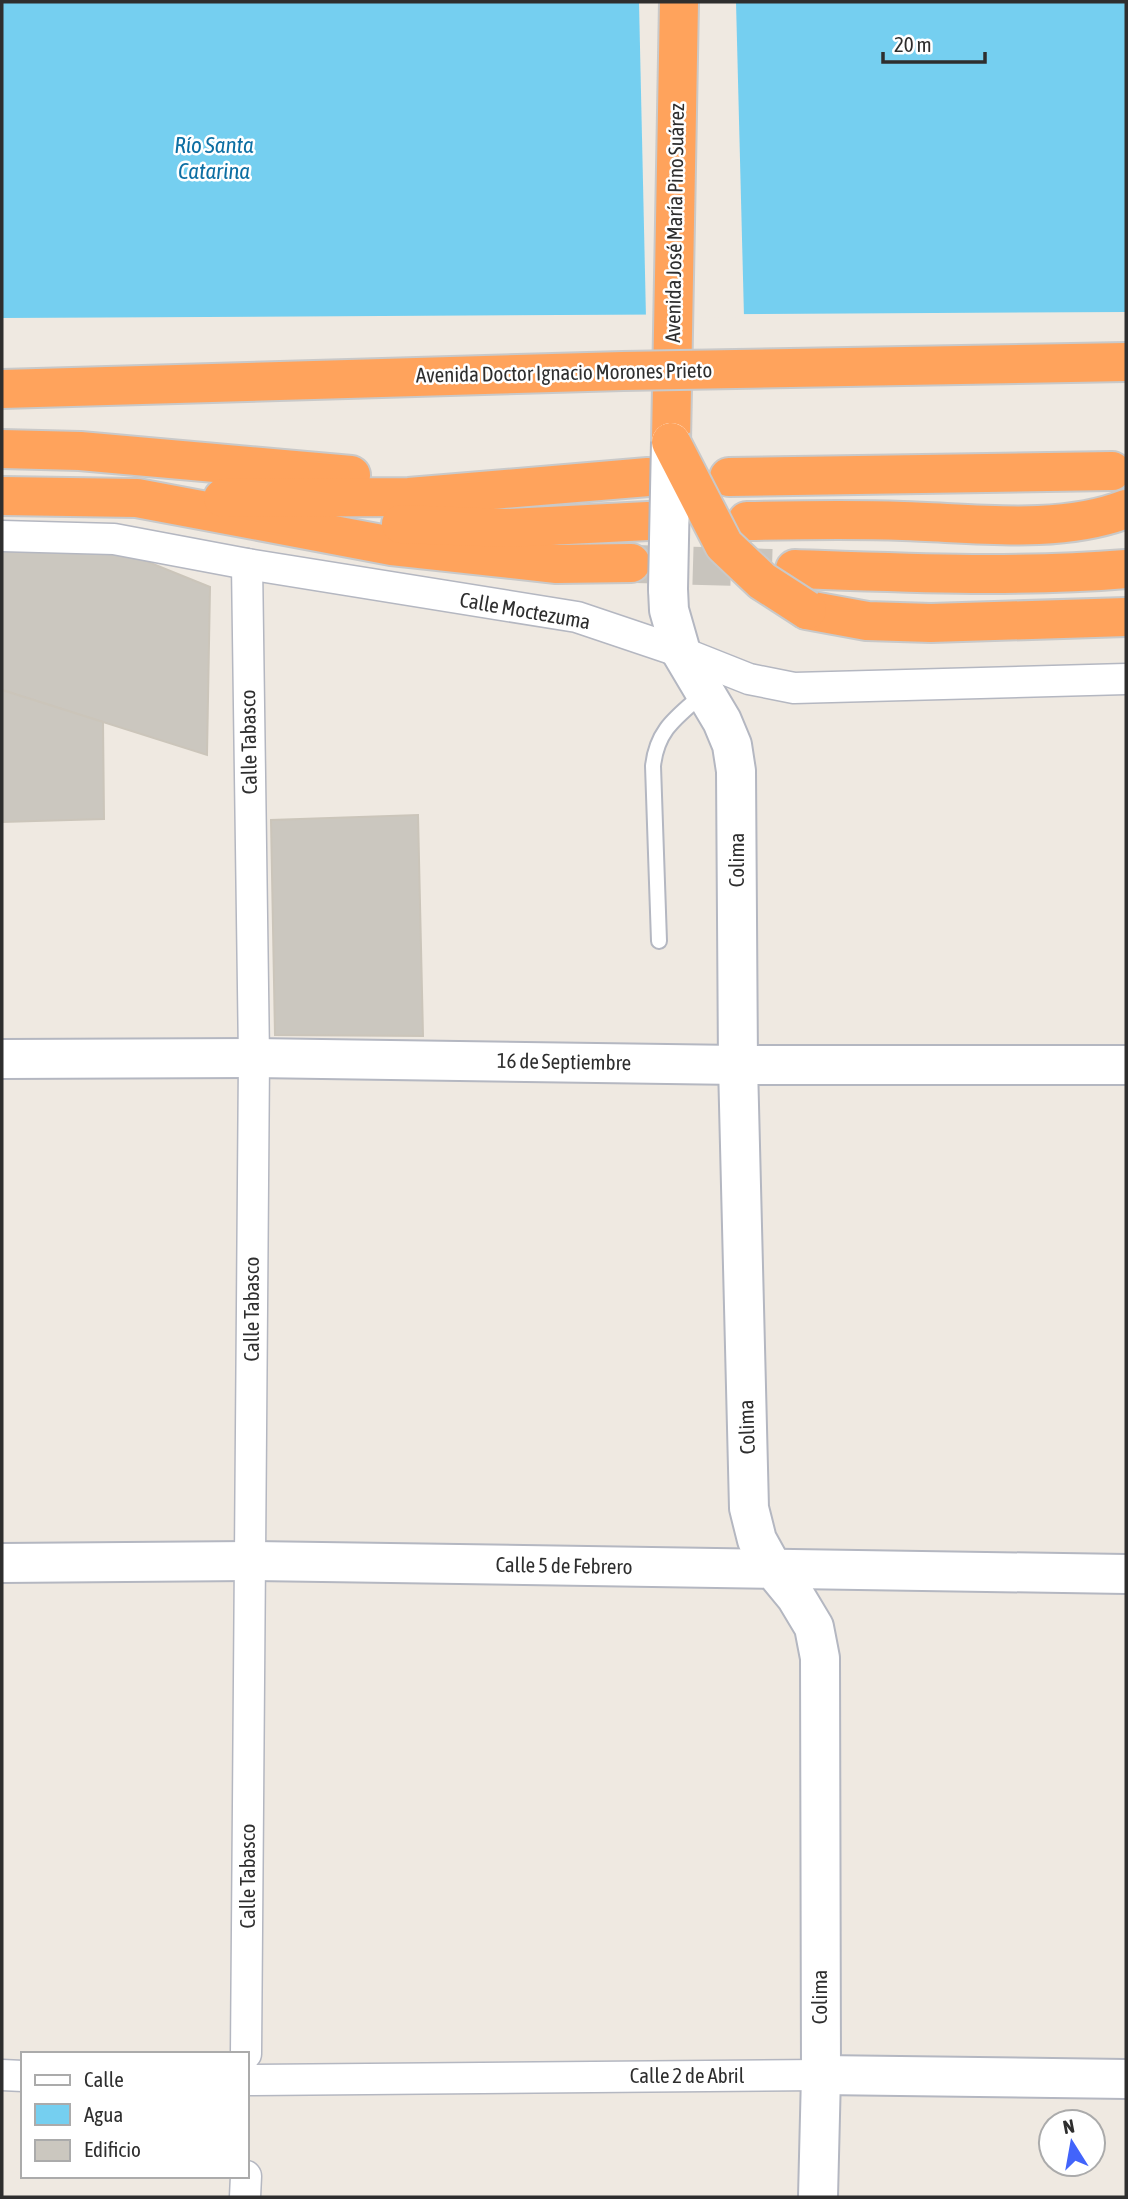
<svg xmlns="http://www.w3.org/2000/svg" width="1128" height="2199" font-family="'Asap Condensed',sans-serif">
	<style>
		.water { fill: #75cff0 }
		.pier { fill: #efe9e1 }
		.building { fill: #cbc7bf; stroke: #cbc5ba; stroke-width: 2 }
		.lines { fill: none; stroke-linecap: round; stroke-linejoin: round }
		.highway-tunnel { stroke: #c8c4bd; stroke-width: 38; stroke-dasharray: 38 19; stroke-linecap: butt }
		.lane-casing { stroke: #b4b7c1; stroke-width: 18 }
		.street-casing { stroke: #b4b7c1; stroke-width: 33 }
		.secondary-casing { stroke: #b4b7c1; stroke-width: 42 }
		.highway-casing { stroke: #c9c9c9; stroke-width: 42 }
		.lane { stroke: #fff; stroke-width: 14 }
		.street { stroke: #fff; stroke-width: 30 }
		.secondary { stroke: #fff; stroke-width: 38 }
		.highway { stroke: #ffa35c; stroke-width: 38 }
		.secondary-bridge-casing { stroke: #b4b7c1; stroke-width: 42; stroke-linecap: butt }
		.highway-bridge-casing { stroke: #c9c9c9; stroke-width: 42; stroke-linecap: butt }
		.secondary-bridge { stroke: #fff; stroke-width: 38 }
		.highway-bridge { stroke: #ffa35c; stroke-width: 38 }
		.labels { text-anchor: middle; stroke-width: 5; stroke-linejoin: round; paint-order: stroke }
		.street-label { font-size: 21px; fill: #2e2e2e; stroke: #fff }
		.water-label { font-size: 23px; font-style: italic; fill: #0d6fa3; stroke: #fff }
	</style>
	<rect width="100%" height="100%" fill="#efe9e1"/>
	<path class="water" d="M 2,2 L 1126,2 L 1126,312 L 2,318 Z"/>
	<path class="pier" d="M 639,2 L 736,2 L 744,317 L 646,318 Z"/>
	<g class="building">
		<path d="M 2,549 L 116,549 L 210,587 L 207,755 L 2,690 Z"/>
		<path d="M 2,690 L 103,722 L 104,819 L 2,822 Z"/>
		<path d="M 418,815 L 423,1036 L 275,1035 L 271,820 Z"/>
	</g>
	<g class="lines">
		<path class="highway-tunnel" d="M 636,564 L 772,568"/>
		<g class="lane-casing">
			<path id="lane" d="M 659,941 L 653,766 C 657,729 677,717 704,693"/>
		</g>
		<g class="street-casing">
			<g id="street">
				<path d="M 2,536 L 114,539 L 247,564 L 577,617 L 681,652 L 749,679 L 794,688 L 1126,679"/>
				<path d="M 246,2054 L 254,1058 L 247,564"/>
				<path d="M 2,2075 L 23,2076"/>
				<path d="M 247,2080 L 821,2075"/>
				<path d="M 245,2197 L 246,2176"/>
			</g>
		</g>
		<g class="secondary-casing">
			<g id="secondary">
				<path d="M 668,589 L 669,610 L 681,652 L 722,721 L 732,745 L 736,771 L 738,1065 L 749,1508 L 757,1540 L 773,1569 L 796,1597 L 814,1627 L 820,1658 L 821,2075 L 818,2197"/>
				<path d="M 2,1059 L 254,1058 L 738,1065 L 1126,1065"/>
				<path d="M 2,1563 L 250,1561 L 1126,1574"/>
				<path d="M 821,2075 L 1126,2079"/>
			</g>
		</g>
		<g class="highway-casing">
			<g id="highway">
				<path d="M 671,442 L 679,2"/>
				<path d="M 2,449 L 80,451 L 351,475"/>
				<path d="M 729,477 L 1112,471"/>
				<path d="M 2,496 L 137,498 L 392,546 L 557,564 L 631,563"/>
				<path d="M 223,498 L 409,497 L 648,477"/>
				<path d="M 747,521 C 799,520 851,519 903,521 C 973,523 1059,535 1126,509"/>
				<path d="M 401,524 L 507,528 L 648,521"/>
				<path d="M 795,569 C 906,573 1016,578 1126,569"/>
				<path d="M 807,610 L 867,621 L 931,623 L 1126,617"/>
			</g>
		</g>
		<use href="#lane" class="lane"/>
		<use href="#street" class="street"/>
		<use href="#secondary" class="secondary"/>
		<use href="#highway" class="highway"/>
		<g class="secondary-bridge-casing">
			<path id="secondary-bridge" d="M 668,589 L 671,442"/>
		</g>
		<g class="highway-bridge-casing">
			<g id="highway-bridge">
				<path d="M 2,389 L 623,371 L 1126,362"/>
				<path d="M 671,442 L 724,545 L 762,581 L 807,610"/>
			</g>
		</g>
		<use href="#secondary-bridge" class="secondary-bridge"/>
		<use href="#highway-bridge" class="highway-bridge"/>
	</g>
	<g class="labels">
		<g class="street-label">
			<text transform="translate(675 223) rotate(-89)" y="7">Avenida José María Pino Suárez</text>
			<text transform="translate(564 373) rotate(-1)" y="7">Avenida Doctor Ignacio Morones Prieto</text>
			<text transform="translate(525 611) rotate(10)" y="7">Calle Moctezuma</text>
			<text transform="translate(249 742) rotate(-91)" y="7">Calle Tabasco</text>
			<text transform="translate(737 860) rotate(-90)" y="7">Colima</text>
			<text transform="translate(564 1062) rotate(1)" y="7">16 de Septiembre</text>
			<text transform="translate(252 1309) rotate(-90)" y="7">Calle Tabasco</text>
			<text transform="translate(747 1427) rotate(-92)" y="7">Colima</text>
			<text transform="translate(564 1566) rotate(1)" y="7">Calle 5 de Febrero</text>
			<text transform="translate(248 1876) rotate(-90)" y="7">Calle Tabasco</text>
			<text transform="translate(820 1997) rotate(-90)" y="7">Colima</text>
			<text x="687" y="2083">Calle 2 de Abril</text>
		</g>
		<g class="water-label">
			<text x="214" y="153">Río Santa<tspan x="214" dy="26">Catarina</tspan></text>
		</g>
	</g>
	<rect width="1128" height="2199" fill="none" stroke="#2e2e2e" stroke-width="7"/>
	<rect x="21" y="2052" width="228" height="126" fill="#ffffff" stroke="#ababab" stroke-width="2"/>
	<rect x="35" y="2075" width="35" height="10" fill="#ffffff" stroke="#ababab" stroke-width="2"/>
	<text x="84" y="2087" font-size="21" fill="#2e2e2e">Calle</text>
	<rect x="35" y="2104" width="35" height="21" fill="#75cff0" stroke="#ababab" stroke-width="2"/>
	<text x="84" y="2122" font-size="21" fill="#2e2e2e">Agua</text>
	<rect x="35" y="2140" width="35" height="21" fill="#cbc7bf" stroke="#ababab" stroke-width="2"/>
	<text x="84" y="2157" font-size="21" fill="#2e2e2e">Edificio</text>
	<g transform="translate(1072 2143) rotate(349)"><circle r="33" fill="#ffffff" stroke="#ababab" stroke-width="2"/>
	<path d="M0-5L12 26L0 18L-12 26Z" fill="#4264fb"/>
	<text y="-10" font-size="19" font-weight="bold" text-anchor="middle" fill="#2e2e2e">N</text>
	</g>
	<path d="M883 52v10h102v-10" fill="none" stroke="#2e2e2e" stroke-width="3.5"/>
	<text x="894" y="52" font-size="21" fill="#2e2e2e" stroke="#ffffff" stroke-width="5" paint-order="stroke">20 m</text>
</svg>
